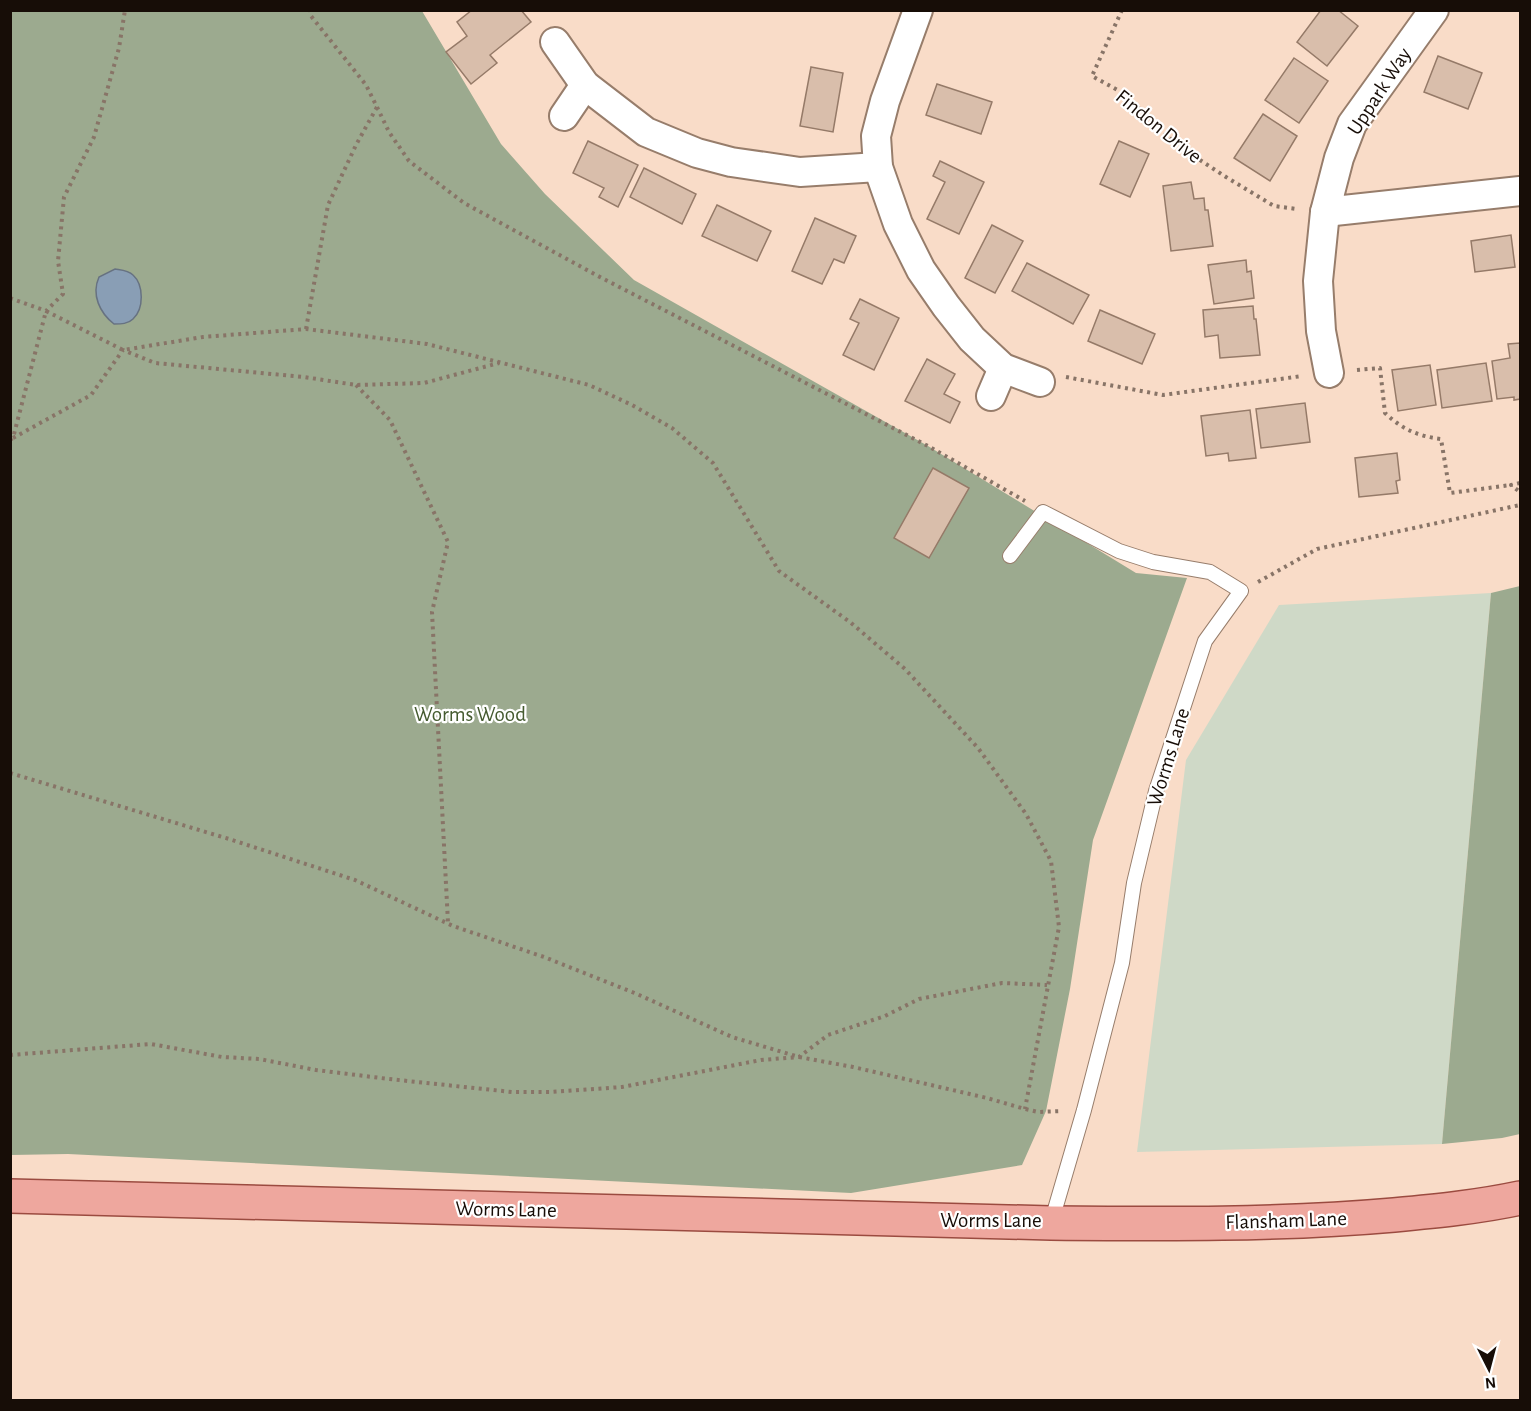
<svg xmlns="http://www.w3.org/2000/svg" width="1531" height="1411" font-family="'Alegreya Sans',sans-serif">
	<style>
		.green { fill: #cfd9c7 }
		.forest { fill: #9caa8f }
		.water { fill: #899eb5; stroke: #677281; stroke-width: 1.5 }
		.building { fill: #d9beab; stroke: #957a68; stroke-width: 1.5 }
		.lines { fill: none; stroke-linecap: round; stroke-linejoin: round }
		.lane-casing { stroke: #977d6b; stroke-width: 16 }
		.street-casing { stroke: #977d6b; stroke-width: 32 }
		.primary-casing { stroke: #9b4b40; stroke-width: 36 }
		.path { stroke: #887467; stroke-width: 4; stroke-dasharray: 3 4.5; stroke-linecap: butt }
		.lane { stroke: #fff; stroke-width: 14 }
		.street { stroke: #fff; stroke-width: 28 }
		.primary { stroke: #eea79e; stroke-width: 33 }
		.labels { text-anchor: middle; stroke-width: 4.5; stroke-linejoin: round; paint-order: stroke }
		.street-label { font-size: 21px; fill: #170d07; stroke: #fff }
		.park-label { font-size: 21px; fill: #455b30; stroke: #fff }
	</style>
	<rect width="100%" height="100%" fill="#f9dcc8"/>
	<path class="green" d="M 1491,593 L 1442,1144 L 1137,1152 L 1186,760 L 1279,605 Z"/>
	<g class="forest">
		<path d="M 10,11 L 422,11 L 501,144 L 545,194 L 634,280 L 928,446 L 1136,573 L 1187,578 L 1093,840 L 1070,989 L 1046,1111 L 1022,1165 L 851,1193 L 68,1154 L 11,1155 Z"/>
		<path d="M 1520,586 L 1520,1134 L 1502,1138 L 1442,1144 L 1491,593 Z"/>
	</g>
	<path class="water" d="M 115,269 C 121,270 128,270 133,275 C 144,285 144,309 133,319 C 128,324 121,324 114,324 C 100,313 91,295 99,277 Z"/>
	<g class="building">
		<path d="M 472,10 L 521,10 L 531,22 L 490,55 L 497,63 L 471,84 L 446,52 L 467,36 L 457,22 Z"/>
		<path d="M 1321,10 L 1338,10 L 1358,26 L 1327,66 L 1297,42 Z"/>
		<path d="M 1438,56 L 1482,73 L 1468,109 L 1424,92 Z"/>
		<path d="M 1294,58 L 1328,81 L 1299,123 L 1265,100 Z"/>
		<path d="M 811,67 L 843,73 L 833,132 L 800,126 Z"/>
		<path d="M 937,84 L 992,102 L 981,134 L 926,115 Z"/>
		<path d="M 1263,114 L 1297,136 L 1270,181 L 1234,158 Z"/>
		<path d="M 588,141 L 638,165 L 618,207 L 599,197 L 604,188 L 573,173 Z"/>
		<path d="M 1119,141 L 1149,154 L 1130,197 L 1100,184 Z"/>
		<path d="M 940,161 L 984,182 L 959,234 L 927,219 L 945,182 L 933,176 Z"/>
		<path d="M 644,168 L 696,194 L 682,224 L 630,197 Z"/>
		<path d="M 1191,182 L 1194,199 L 1204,198 L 1205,210 L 1208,210 L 1213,246 L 1171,251 L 1163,186 Z"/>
		<path d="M 717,205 L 771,231 L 757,261 L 702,236 Z"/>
		<path d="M 815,218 L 856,236 L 844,263 L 834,259 L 822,284 L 792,271 Z"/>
		<path d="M 992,225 L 1023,241 L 995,293 L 965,278 Z"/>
		<path d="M 1511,235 L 1515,267 L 1475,272 L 1471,241 Z"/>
		<path d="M 1246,260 L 1247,272 L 1251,271 L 1254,298 L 1214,304 L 1208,265 Z"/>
		<path d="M 1027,263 L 1089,295 L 1073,324 L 1012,291 Z"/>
		<path d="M 860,299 L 899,318 L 874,370 L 843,355 L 859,323 L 850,319 Z"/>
		<path d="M 1253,306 L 1254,319 L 1256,319 L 1260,355 L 1220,358 L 1218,335 L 1205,337 L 1203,310 Z"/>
		<path d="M 1100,310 L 1155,334 L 1142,364 L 1088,341 Z"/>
		<path d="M 1520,343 L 1520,399 L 1514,400 L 1514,397 L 1497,399 L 1492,361 L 1510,358 L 1508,344 Z"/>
		<path d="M 927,359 L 955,374 L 944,394 L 960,402 L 950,423 L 905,401 Z"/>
		<path d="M 1486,363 L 1492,401 L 1442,408 L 1437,370 Z"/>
		<path d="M 1430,365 L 1436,405 L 1398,411 L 1392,370 Z"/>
		<path d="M 1305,403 L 1310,442 L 1261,448 L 1256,409 Z"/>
		<path d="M 1250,410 L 1256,458 L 1229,461 L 1228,453 L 1206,456 L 1201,416 Z"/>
		<path d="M 1397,453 L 1400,480 L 1396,481 L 1398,493 L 1359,497 L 1355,458 Z"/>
		<path d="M 933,468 L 969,488 L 929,558 L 894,538 Z"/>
	</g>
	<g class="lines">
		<g class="lane-casing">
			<path id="lane" d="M 1010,556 L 1043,512 L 1119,551 L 1153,562 L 1210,572 L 1241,591 L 1205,641 L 1156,791 L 1134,883 L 1122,963 L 1084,1110 L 1051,1223"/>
		</g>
		<g class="street-casing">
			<g id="street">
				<path d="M 918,10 L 885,101 L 876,136 L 878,167 L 898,224 L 921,270 L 946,306 L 972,339 L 1003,368 L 1040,382"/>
				<path d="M 1434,10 L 1352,124 L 1339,158 L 1325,212 L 1520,191"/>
				<path d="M 555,42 L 585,85 L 646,132 L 697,153 L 731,162 L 800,172 L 878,167"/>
				<path d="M 564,116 L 585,85"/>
				<path d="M 1325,212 L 1318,281 L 1321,331 L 1329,373"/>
				<path d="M 991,396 L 1003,368"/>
			</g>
		</g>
		<g class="primary-casing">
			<path id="primary" d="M 10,1196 L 1051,1223 C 1165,1224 1280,1225 1394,1215 C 1436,1211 1478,1207 1520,1198"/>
		</g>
		<g class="path">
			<path d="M 1122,10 L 1092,76 L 1123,93 L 1177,145 L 1226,177 L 1274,206 L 1297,209"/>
			<path d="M 377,107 L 389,132 L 409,161 L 464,203 L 598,276 L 928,446 L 1025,501"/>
			<path d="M 10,298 L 46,311 L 63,294 L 58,261 L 64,197 L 94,137 L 119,48 L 125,10"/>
			<path d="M 306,329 L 328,205 L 356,145 L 377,107 L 366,85 L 311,16 L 310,10"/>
			<path d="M 1357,370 L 1380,368 L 1385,413 C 1402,429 1417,436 1441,439 L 1450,493 L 1511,485"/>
			<path d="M 1066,377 L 1163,395 L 1302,376"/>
			<path d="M 356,385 L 390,420 L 448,542 L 432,612 L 448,923"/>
			<path d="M 13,438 L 91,395 L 123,350 L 155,363 L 304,377 L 356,385 L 424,383 L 499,363"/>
			<path d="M 10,440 L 13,438 L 46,311 L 123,350 L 203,337 L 306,329 L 427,344 L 589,385 L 632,405 L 672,428 L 713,463 L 779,571 L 850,622 L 905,669 L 978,748 L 1026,814 L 1051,861 L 1059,927 L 1025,1109"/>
			<path d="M 1520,483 L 1511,485 L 1520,492"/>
			<path d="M 1258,582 L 1317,549 L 1520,505"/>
			<path d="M 10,773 L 229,839 L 355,880 L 453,926 L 544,957 L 637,994 L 732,1037 L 799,1057 L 853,1067 L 987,1098 L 1025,1109 L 1038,1112 L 1062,1111"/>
			<path d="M 10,1055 L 151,1044 L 222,1057 L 259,1059 L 316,1070 L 389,1079 L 512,1092 L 551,1092 L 622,1087 L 761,1060 L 799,1057 L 828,1035 L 885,1016 L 919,999 L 1002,983 L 1047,985"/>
		</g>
		<use href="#lane" class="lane"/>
		<use href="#street" class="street"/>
		<use href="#primary" class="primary"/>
	</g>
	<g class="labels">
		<g class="street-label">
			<text transform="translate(1379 91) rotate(-57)" y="7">Uppark Way</text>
			<text transform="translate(1159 126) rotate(39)" y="7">Findon Drive</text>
			<text transform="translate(1168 757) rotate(-73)" y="7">Worms Lane</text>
			<text transform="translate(506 1209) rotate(1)" y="7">Worms Lane</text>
			<text x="991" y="1227">Worms Lane</text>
			<text transform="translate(1286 1220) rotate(-2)" y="7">Flansham Lane</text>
		</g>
		<g class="park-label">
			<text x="470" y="721">Worms Wood</text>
		</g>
	</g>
	<rect width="1531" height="1411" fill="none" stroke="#170d07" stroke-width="24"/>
	<g transform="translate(1489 1369) rotate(174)" stroke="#ffffff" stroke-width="4.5" paint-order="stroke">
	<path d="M0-4.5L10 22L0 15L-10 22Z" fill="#170d07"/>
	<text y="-9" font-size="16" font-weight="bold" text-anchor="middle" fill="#170d07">N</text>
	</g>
</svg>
